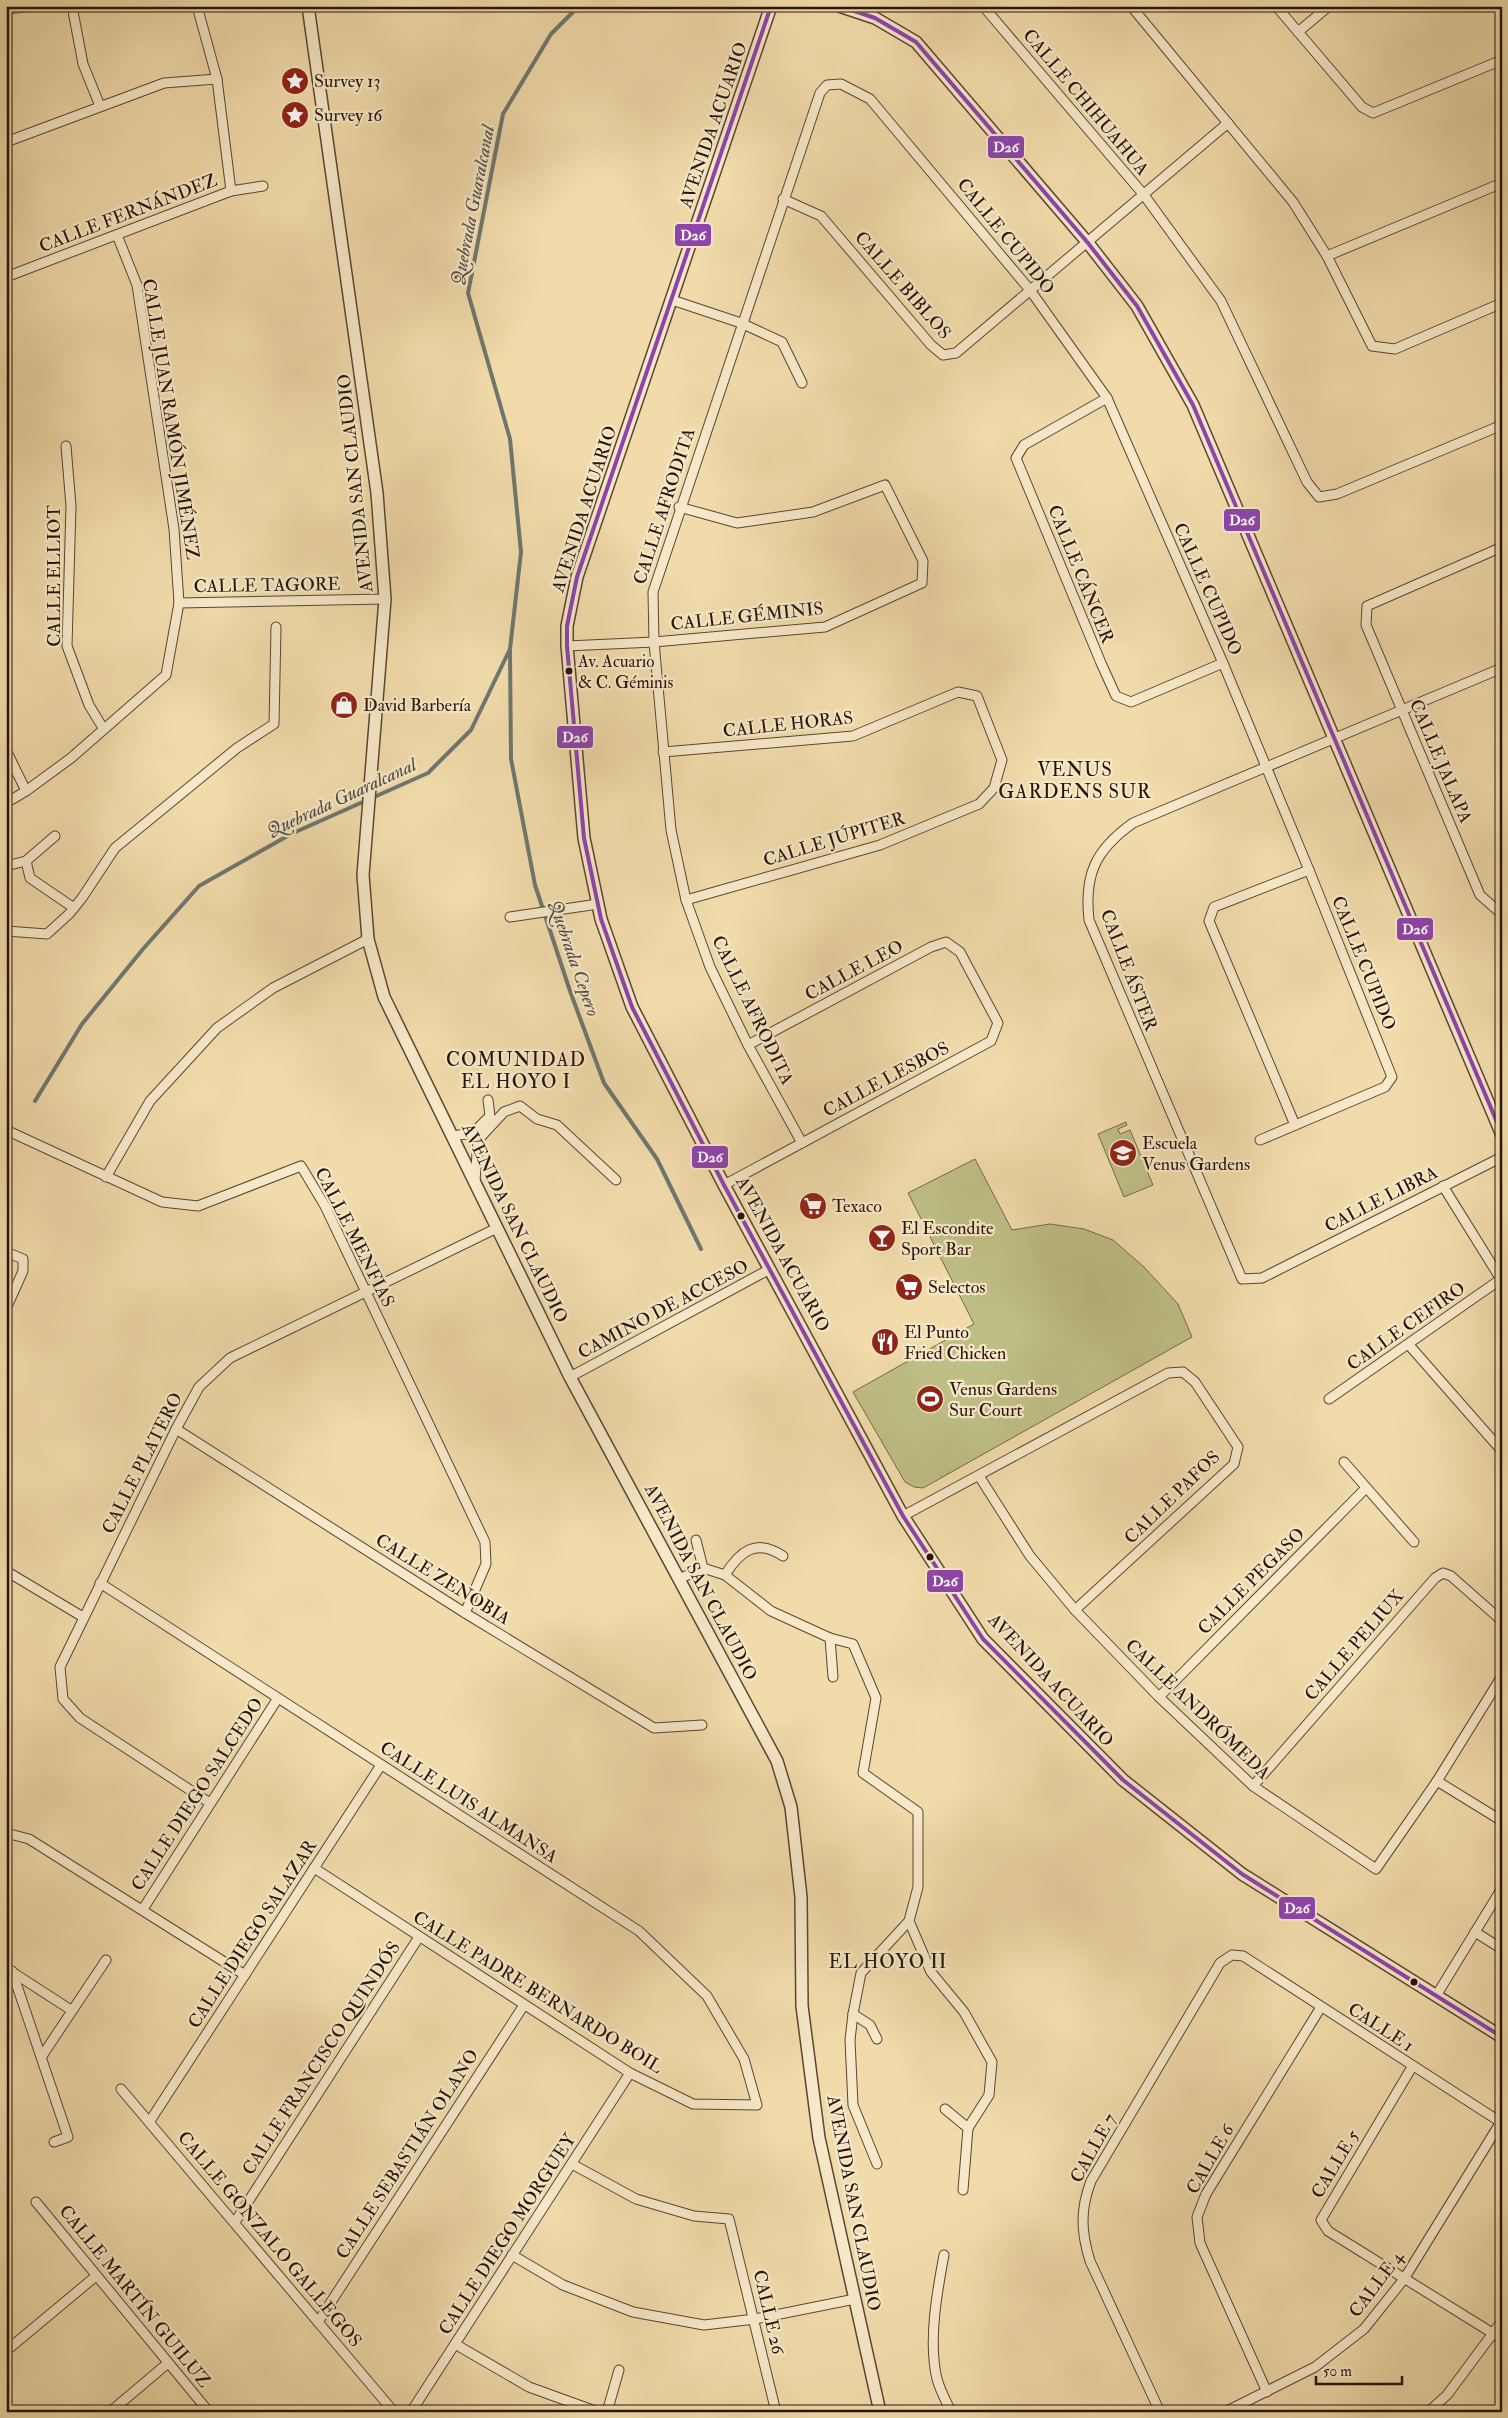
<svg xmlns="http://www.w3.org/2000/svg" width="1508" height="2418" font-family="'IM FELL Double Pica',serif">
	<style>
		.green { fill: #bebf85; stroke: #736a48 }
		.lines { fill: none; stroke-linecap: round; stroke-linejoin: round }
		.stream { stroke: #6e776f; stroke-width: 4 }
		.minor-casing { stroke: #5a4633; stroke-width: 11 }
		.tertiary-casing { stroke: #5a4633; stroke-width: 14 }
		.minor { stroke: #f6e8c8; stroke-width: 9 }
		.tertiary { stroke: #f6e8c8; stroke-width: 11 }
		.bus-1-casing { stroke: #f6e8c8; stroke-width: 8 }
		.bus-1 { stroke: #8e44ad; stroke-width: 4 }
		.bus-dot { fill: #28140b; stroke: #f6e8c8; stroke-width: 2 }
		.labels { text-anchor: middle; stroke-width: 4.5; stroke-linejoin: round; paint-order: stroke }
		.bus-label { font-size: 17px; fill: #28140b; stroke: #f6e8c8; text-anchor: start }
		.poi-label { font-size: 18px; fill: #28140b; stroke: #f6e8c8; text-anchor: start }
		.street-label { font-size: 18px; fill: #28140b; stroke: #f6e8c8 }
		.water-label { font-size: 19px; font-style: italic; fill: #514e45; stroke: #f6e8c8 }
		.neighbourhood-label { font-size: 19px; letter-spacing: 1px; fill: #28140b; stroke: #f6e8c8 }
		.line-badge { stroke: #f6e8c8; stroke-width: 2 }
		.badge-label { font-size: 14px; text-anchor: middle; font-weight: bold; fill: #fff }
	</style>
	<rect width="100%" height="100%" fill="#f1dbaa"/>
	<filter id="stains"><feTurbulence type="fractalNoise" baseFrequency=".004" numOctaves="4"/><feColorMatrix values="0 0 0 0 .2 0 0 0 0 .09 0 0 0 0 .02 0 0 0 .5 -.17"/></filter>
	<radialGradient id="worn" r=".72"><stop offset=".6" stop-color="#630" stop-opacity="0"/><stop offset="1" stop-color="#630" stop-opacity=".3"/></radialGradient>
	<g class="green">
		<path d="M 1126,1122 L 1127,1125 L 1118,1129 L 1120,1134 L 1130,1130 L 1153,1185 L 1124,1197 L 1098,1134 Z"/>
		<path d="M 975,1159 L 1012,1230 L 1050,1224 L 1084,1229 L 1113,1240 L 1144,1267 L 1178,1304 L 1192,1337 L 923,1488 L 914,1487 L 905,1482 L 853,1392 L 974,1324 L 908,1193 Z"/>
	</g>
	<g class="lines">
		<g class="stream">
			<path d="M 510,651 L 511,759 L 535,885 L 570,991 L 604,1083 L 657,1159 L 701,1249"/>
			<path d="M 35,1101 L 82,1024 L 143,949 L 199,886 L 291,834 L 428,773 L 471,730 L 510,649 L 521,552 L 510,439 L 468,293 L 503,114 L 551,34 L 579,6"/>
		</g>
		<g class="minor-casing">
			<g id="minor">
				<path d="M 72,6 L 83,64 L 100,106"/>
				<path d="M 197,6 L 217,79 L 231,191"/>
				<path d="M 983,6 L 1144,195 L 1221,301 L 1307,482 L 1319,497 L 1337,494 L 1502,425"/>
				<path d="M 1131,6 L 1293,202 L 1327,256 L 1372,346 L 1395,349 L 1502,303"/>
				<path d="M 1276,6 L 1362,107 L 1373,113 L 1502,60"/>
				<path d="M 6,9 L 35,6"/>
				<path d="M 1298,32 L 1329,6"/>
				<path d="M 6,142 L 164,83 L 217,79"/>
				<path d="M 783,199 L 821,216 L 931,345 L 943,355 L 956,353 L 1228,123"/>
				<path d="M 1327,256 L 1502,183"/>
				<path d="M 6,277 L 231,191 L 263,186"/>
				<path d="M 672,300 L 741,323 L 782,342 L 802,383"/>
				<path d="M 1107,398 L 1024,445 L 1016,458 L 1101,663 L 1116,696 L 1131,702 L 1223,663"/>
				<path d="M 66,446 L 71,506 L 67,646 L 89,705 L 103,728"/>
				<path d="M 1502,547 L 1367,606 L 1366,625 L 1480,895 L 1497,910 L 1502,908"/>
				<path d="M 179,603 L 385,599"/>
				<path d="M 567,646 L 654,642 L 825,627 L 922,583 L 923,561 L 885,485 L 813,512 L 737,523 L 679,507"/>
				<path d="M 1502,668 L 1133,823 C 1095,850 1084,875 1089,920 L 1242,1279 L 1262,1278 L 1502,1157"/>
				<path d="M 6,750 L 26,791"/>
				<path d="M 663,752 L 853,736 L 958,692 L 977,696 L 1002,760 L 994,788 L 979,804 L 880,845 L 686,900"/>
				<path d="M 6,803 L 26,791 L 71,758 L 166,675 L 179,603 L 174,529 L 137,285 L 117,235"/>
				<path d="M 26,861 L 30,878 L 74,908"/>
				<path d="M 6,866 L 26,861 L 55,836"/>
				<path d="M 510,917 L 598,904"/>
				<path d="M 6,931 L 47,934 L 69,914 L 82,898 L 115,848 L 237,748 L 274,724 L 276,627"/>
				<path d="M 1295,1125 L 1209,921 L 1214,907 L 1309,870"/>
				<path d="M 6,1130 L 162,1202 L 198,1206 L 301,1166 L 325,1206 L 485,1542 L 486,1564 L 465,1613"/>
				<path d="M 452,1136 L 473,1133 L 490,1116 L 488,1100"/>
				<path d="M 802,1143 L 748,1045 L 710,967 L 686,900 L 671,830 L 654,642 L 653,592 L 820,93 L 827,85 L 841,84 L 870,99 L 1030,290 L 1107,398 L 1223,663 L 1309,870 L 1392,1077 L 1385,1087 L 1260,1140"/>
				<path d="M 106,1177 L 150,1101 L 217,1028 L 273,988 L 368,939"/>
				<path d="M 475,1181 L 478,1140 L 504,1112 L 520,1106 L 537,1119 L 557,1125 L 616,1180"/>
				<path d="M 724,1185 L 991,1041 L 998,1023 L 960,952 L 946,942 L 931,947 L 748,1045"/>
				<path d="M 1443,1186 L 1502,1281"/>
				<path d="M 6,1252 L 23,1259 L 23,1271 L 6,1309"/>
				<path d="M 1409,1345 L 1502,1451"/>
				<path d="M 570,1377 L 770,1269"/>
				<path d="M 1329,1399 L 1501,1279"/>
				<path d="M 176,1429 L 465,1613 L 654,1728 L 702,1725"/>
				<path d="M 1344,1462 L 1414,1542"/>
				<path d="M 979,1476 L 1030,1556 L 1075,1610 L 1159,1697 L 1253,1786 L 1376,1869 L 1437,1781 L 1502,1676"/>
				<path d="M 903,1516 L 1168,1373 L 1183,1372 L 1195,1382 L 1238,1447 L 1234,1464 L 1075,1610"/>
				<path d="M 696,1540 L 703,1568"/>
				<path d="M 6,1571 L 83,1617"/>
				<path d="M 725,1575 C 740,1551 756,1538 783,1556"/>
				<path d="M 679,1579 L 703,1568 L 725,1575 L 771,1611 L 830,1638 L 833,1677"/>
				<path d="M 100,1583 L 639,1931 L 707,1996 L 744,2059 L 757,2105 L 693,2104 L 630,2073 L 314,1868"/>
				<path d="M 830,1638 L 853,1644 L 876,1698 L 863,1773 L 918,1812 L 918,1887 L 909,1921 L 931,1972 L 964,2012 L 992,2062 L 989,2095 L 968,2128"/>
				<path d="M 1159,1697 L 1366,1488"/>
				<path d="M 1437,1781 L 1502,1821"/>
				<path d="M 1253,1786 L 1435,1578 L 1443,1573 L 1451,1576 L 1502,1621"/>
				<path d="M 210,1803 L 80,1718 L 63,1699 L 60,1667 L 176,1429 L 199,1387 L 230,1358 L 497,1228"/>
				<path d="M 6,1833 L 29,1839 L 245,1975"/>
				<path d="M 143,1909 L 278,1698"/>
				<path d="M 1475,1932 L 1502,1949"/>
				<path d="M 6,1968 L 71,2010"/>
				<path d="M 12,1971 L 68,2137 L 54,2142"/>
				<path d="M 1436,1996 L 1502,1888"/>
				<path d="M 853,2014 L 870,2025 L 877,2039"/>
				<path d="M 42,2056 L 106,1960"/>
				<path d="M 1412,2067 L 1321,2220 L 1328,2231 L 1502,2339"/>
				<path d="M 121,2089 L 394,2412"/>
				<path d="M 945,2109 L 968,2128 L 963,2190"/>
				<path d="M 150,2121 L 381,1765"/>
				<path d="M 572,2164 L 636,2199 L 694,2216 L 729,2219 L 776,2412"/>
				<path d="M 877,2164 L 853,2105 L 850,2040 L 853,2014 L 861,1973 L 909,1921"/>
				<path d="M 36,2202 L 209,2412"/>
				<path d="M 235,2222 L 419,1937"/>
				<path d="M 512,2255 L 563,2285 L 633,2312 L 704,2325 L 755,2319 L 855,2299"/>
				<path d="M 944,2255 C 937,2292 928,2342 937,2379 C 940,2390 946,2401 951,2412"/>
				<path d="M 318,2322 L 524,2005"/>
				<path d="M 455,2344 L 529,2387 L 598,2412"/>
				<path d="M 6,2351 L 96,2276"/>
				<path d="M 1267,2392 L 1200,2243 L 1197,2217 L 1206,2194 L 1321,2007"/>
				<path d="M 110,2412 L 168,2363"/>
				<path d="M 411,2412 L 630,2073"/>
				<path d="M 607,2412 L 619,2370"/>
				<path d="M 1160,2412 L 1090,2261 C 1081,2232 1080,2210 1091,2181 L 1220,1963 L 1232,1955 L 1243,1956 L 1502,2123"/>
				<path d="M 1225,2412 L 1315,2367 L 1364,2329 L 1404,2279 L 1502,2120"/>
				<path d="M 1428,2412 L 1447,2395 L 1502,2321"/>
			</g>
		</g>
		<g class="tertiary-casing">
			<g id="tertiary">
				<path d="M 308,6 L 377,493 L 385,599 L 363,875 L 368,939 L 384,997 L 570,1377 L 777,1761 L 791,1807 L 801,1897 L 802,2006 L 819,2138 L 880,2412"/>
				<path d="M 771,6 L 577,577 L 567,626 L 567,646 L 584,838 L 601,919 L 632,1007 L 724,1185 L 903,1516 L 983,1639 L 1123,1780 L 1242,1874 L 1502,2037"/>
				<path d="M 839,6 L 875,18 L 916,42 L 1088,243 L 1137,306 L 1193,405 L 1502,1135"/>
			</g>
		</g>
		<use href="#minor" class="minor"/>
		<use href="#tertiary" class="tertiary"/>
		<g class="bus-1-casing">
			<g id="bus-1">
				<path d="M 771,6 L 577,577 L 567,626 L 567,646 L 584,838 L 601,919 L 632,1007 L 724,1185 L 903,1516 L 983,1639 L 1123,1780 L 1242,1874 L 1502,2037"/>
				<path d="M 840,6 L 875,18 L 916,42 L 1088,243 L 1137,306 L 1193,405 L 1502,1134"/>
			</g>
		</g>
		<use href="#bus-1" class="bus-1"/>
	</g>
	<defs>
		<g id="sight-disc" transform="scale(1.4375)"><circle r="9.5" fill="#8f2418" stroke="#f6e8c8"/><path d="M0-6L1.8-2.2L6-1.7L2.9 1.2L3.7 5.4L0 3.3L-3.7 5.4L-2.9 1.2L-6-1.7L-1.8-2.2Z" fill="#fff"/></g>
		<g id="shop-disc" transform="scale(1.4375)"><circle r="9.5" fill="#8f2418" stroke="#f6e8c8"/><path d="M-5-2.5h2.3a2.7 3.5 0 0 1 5.4 0H5L5.5 6h-11ZM-1.5-2.5h3a1.5 2.3 0 0 0-3 0Z" fill="#fff"/></g>
		<g id="school-disc" transform="scale(1.4375)"><circle r="9.5" fill="#8f2418" stroke="#f6e8c8"/><path d="M0-5L7-2L0 1L-7-2ZM-4 1L0 2.5L4 1V4Q0 6-4 4Z" fill="#fff"/></g>
		<g id="supermarket-disc" transform="scale(1.4375)"><circle r="9.5" fill="#8f2418" stroke="#f6e8c8"/><path d="M-6-5.5h2.5l.6 2H6L4.5 2H-2.5L-4.4-4H-6ZM-1.5 3.2a1.3 1.3 0 1 0 .1 0ZM3 3.2a1.3 1.3 0 1 0 .1 0Z" fill="#fff"/></g>
		<g id="bar-disc" transform="scale(1.4375)"><circle r="9.5" fill="#8f2418" stroke="#f6e8c8"/><path d="M-6-5H6L.8 .8V4.5H3.5V6h-7V4.5H-.8V.8Z" fill="#fff"/></g>
		<g id="restaurant-disc" transform="scale(1.4375)"><circle r="9.5" fill="#8f2418" stroke="#f6e8c8"/><path d="M-5-6h1v4h1v-4h1v4h1v-4h1v5L-1.5 .5V6h-2V.5L-5-1ZM5-6V6H3V1.5H1.5Q1.5-4 5-6Z" fill="#fff"/></g>
		<g id="stadium-disc" transform="scale(1.4375)"><circle r="9.5" fill="#8f2418" stroke="#f6e8c8"/><path d="M0-5a6.5 5 0 1 0 0 10a6.5 5 0 1 0 0-10ZM-3.5-1.8h7v3.6h-7Z" fill="#fff"/></g>
	</defs>
	<g fill-rule="evenodd">
		<use href="#sight-disc" x="295" y="81"/>
		<use href="#sight-disc" x="295" y="115"/>
		<use href="#shop-disc" x="344" y="705"/>
		<use href="#school-disc" x="1123" y="1153"/>
		<use href="#supermarket-disc" x="813" y="1206"/>
		<use href="#bar-disc" x="882" y="1238"/>
		<use href="#supermarket-disc" x="909" y="1287"/>
		<use href="#restaurant-disc" x="885" y="1342"/>
		<use href="#stadium-disc" x="930" y="1399"/>
	</g>
	<g class="bus-dot">
		<circle cx="569" cy="671" r="4.5"/>
		<circle cx="741" cy="1216" r="4.5"/>
		<circle cx="930" cy="1557" r="4.5"/>
		<circle cx="1414" cy="1982" r="4.5"/>
	</g>
	<g class="labels">
		<g class="bus-label">
			<text x="578" y="667">Av. Acuario<tspan x="578" dy="21">&amp; C. Géminis</tspan></text>
		</g>
		<g class="poi-label">
			<text x="314" y="87">Survey 13</text>
			<text x="314" y="121">Survey 16</text>
			<text x="363" y="711">David Barbería</text>
			<text x="1142" y="1149">Escuela<tspan x="1142" dy="21">Venus Gardens</tspan></text>
			<text x="832" y="1212">Texaco</text>
			<text x="901" y="1234">El Escondite<tspan x="901" dy="21">Sport Bar</tspan></text>
			<text x="928" y="1293">Selectos</text>
			<text x="904" y="1338">El Punto<tspan x="904" dy="21">Fried Chicken</tspan></text>
			<text x="949" y="1395">Venus Gardens<tspan x="949" dy="21">Sur Court</tspan></text>
		</g>
		<g class="street-label">
			<text transform="translate(1086 102) rotate(50)" y="6">CALLE CHIHUAHUA</text>
			<text transform="translate(713 125) rotate(-71)" y="6">AVENIDA ACUARIO</text>
			<text transform="translate(128 213) rotate(-21)" y="6">CALLE FERNÁNDEZ</text>
			<text transform="translate(1006 236) rotate(51)" y="6">CALLE CUPIDO</text>
			<text transform="translate(903 285) rotate(49)" y="6">CALLE BIBLOS</text>
			<text transform="translate(171 419) rotate(81)" y="6">CALLE JUAN RAMÓN JIMÉNEZ</text>
			<text transform="translate(355 483) rotate(-96)" y="6">AVENIDA SAN CLAUDIO</text>
			<text transform="translate(664 506) rotate(-72)" y="6">CALLE AFRODITA</text>
			<text transform="translate(584 509) rotate(-72)" y="6">AVENIDA ACUARIO</text>
			<text transform="translate(1081 574) rotate(68)" y="6">CALLE CÁNCER</text>
			<text transform="translate(54 576) rotate(-90)" y="6">CALLE ELLIOT</text>
			<text transform="translate(267 585) rotate(-1)" y="6">CALLE TAGORE</text>
			<text transform="translate(1208 589) rotate(66)" y="6">CALLE CUPIDO</text>
			<text transform="translate(747 616) rotate(-6)" y="6">CALLE GÉMINIS</text>
			<text transform="translate(788 724) rotate(-6)" y="6">CALLE HORAS</text>
			<text transform="translate(1441 761) rotate(67)" y="6">CALLE JALAPA</text>
			<text transform="translate(834 839) rotate(-17)" y="6">CALLE JÚPITER</text>
			<text transform="translate(1364 963) rotate(68)" y="6">CALLE CUPIDO</text>
			<text transform="translate(854 970) rotate(-28)" y="6">CALLE LEO</text>
			<text transform="translate(1129 970) rotate(69)" y="6">CALLE ÁSTER</text>
			<text transform="translate(753 1010) rotate(64)" y="6">CALLE AFRODITA</text>
			<text transform="translate(886 1079) rotate(-28)" y="6">CALLE LESBOS</text>
			<text transform="translate(1381 1199) rotate(-27)" y="6">CALLE LIBRA</text>
			<text transform="translate(515 1223) rotate(64)" y="6">AVENIDA SAN CLAUDIO</text>
			<text transform="translate(355 1237) rotate(63)" y="6">CALLE MENFIAS</text>
			<text transform="translate(783 1254) rotate(61)" y="6">AVENIDA ACUARIO</text>
			<text transform="translate(663 1309) rotate(-28)" y="6">CAMINO DE ACCESO</text>
			<text transform="translate(1406 1326) rotate(-35)" y="6">CALLE CEFIRO</text>
			<text transform="translate(142 1463) rotate(-63)" y="6">CALLE PLATERO</text>
			<text transform="translate(1172 1497) rotate(-44)" y="6">CALLE PAFOS</text>
			<text transform="translate(443 1579) rotate(32)" y="6">CALLE ZENOBIA</text>
			<text transform="translate(1251 1581) rotate(-45)" y="6">CALLE PEGASO</text>
			<text transform="translate(701 1582) rotate(62)" y="6">AVENIDA SAN CLAUDIO</text>
			<text transform="translate(1354 1645) rotate(-49)" y="6">CALLE PELIUX</text>
			<text transform="translate(1051 1680) rotate(47)" y="6">AVENIDA ACUARIO</text>
			<text transform="translate(1198 1709) rotate(44)" y="6">CALLE ANDRÓMEDA</text>
			<text transform="translate(197 1794) rotate(-57)" y="6">CALLE DIEGO SALCEDO</text>
			<text transform="translate(469 1802) rotate(33)" y="6">CALLE LUIS ALMANSA</text>
			<text transform="translate(252 1934) rotate(-57)" y="6">CALLE DIEGO SALAZAR</text>
			<text transform="translate(538 1992) rotate(32)" y="6">CALLE PADRE BERNARDO BOIL</text>
			<text transform="translate(1381 2027) rotate(33)" y="6">CALLE 1</text>
			<text transform="translate(321 2058) rotate(-57)" y="6">CALLE FRANCISCO QUINDÓS</text>
			<text transform="translate(1093 2148) rotate(-61)" y="6">CALLE 7</text>
			<text transform="translate(407 2154) rotate(-57)" y="6">CALLE SEBASTIÁN OLANO</text>
			<text transform="translate(1210 2159) rotate(-60)" y="6">CALLE 6</text>
			<text transform="translate(1335 2164) rotate(-59)" y="6">CALLE 5</text>
			<text transform="translate(854 2203) rotate(79)" y="6">AVENIDA SAN CLAUDIO</text>
			<text transform="translate(507 2234) rotate(-57)" y="6">CALLE DIEGO MORGUEY</text>
			<text transform="translate(270 2239) rotate(50)" y="6">CALLE GONZALO GALLEGOS</text>
			<text transform="translate(1376 2284) rotate(-53)" y="6">CALLE 4</text>
			<text transform="translate(135 2296) rotate(51)" y="6">CALLE MARTÍN GUILUZ</text>
			<text transform="translate(769 2312) rotate(77)" y="6">CALLE 26</text>
		</g>
		<g class="water-label">
			<text transform="translate(472 205) rotate(-79)" y="7">Quebrada Guaralcanal</text>
			<text transform="translate(341 797) rotate(-25)" y="7">Quebrada Guaralcanal</text>
			<text transform="translate(575 958) rotate(71)" y="7">Quebrada Cepero</text>
		</g>
		<g class="neighbourhood-label">
			<text x="1075" y="776">VENUS<tspan x="1075" dy="22">GARDENS SUR</tspan></text>
			<text x="516" y="1066">COMUNIDAD<tspan x="516" dy="22">EL HOYO I</tspan></text>
			<text x="888" y="1968">EL HOYO II</text>
		</g>
	</g>
	<g class="line-badge">
		<rect x="987" y="135" width="38" height="24" rx="5" fill="#8e44ad"/>
		<rect x="674" y="223" width="38" height="24" rx="5" fill="#8e44ad"/>
		<rect x="1223" y="508" width="38" height="24" rx="5" fill="#8e44ad"/>
		<rect x="556" y="725" width="38" height="24" rx="5" fill="#8e44ad"/>
		<rect x="1396" y="917" width="38" height="24" rx="5" fill="#8e44ad"/>
		<rect x="691" y="1145" width="38" height="24" rx="5" fill="#8e44ad"/>
		<rect x="926" y="1569" width="38" height="24" rx="5" fill="#8e44ad"/>
		<rect x="1278" y="1896" width="38" height="24" rx="5" fill="#8e44ad"/>
	</g>
	<g class="badge-label">
		<text x="1006" y="152">D26</text>
		<text x="693" y="240">D26</text>
		<text x="1242" y="525">D26</text>
		<text x="575" y="742">D26</text>
		<text x="1415" y="934">D26</text>
		<text x="710" y="1162">D26</text>
		<text x="945" y="1586">D26</text>
		<text x="1297" y="1913">D26</text>
	</g>
	<rect width="1508" height="2418" fill="none" stroke="#f1dbaa" stroke-width="25"/>
	<rect x="8" y="8" width="1493" height="2403" fill="none" stroke="#28140b" stroke-width="2.5"/>
	<rect x="12" y="12" width="1483" height="2393" fill="none" stroke="#28140b"/>
	<path d="M1316 2376v8h86v-8" fill="none" stroke="#28140b" stroke-width="2.5"/>
	<text x="1323" y="2376" font-size="15" fill="#28140b" stroke="#f6e8c8" stroke-width="4" paint-order="stroke">50 m</text>
	<rect width="100%" height="100%" filter="url(#stains)"/>
	<rect width="100%" height="100%" fill="url(#worn)"/>
</svg>
